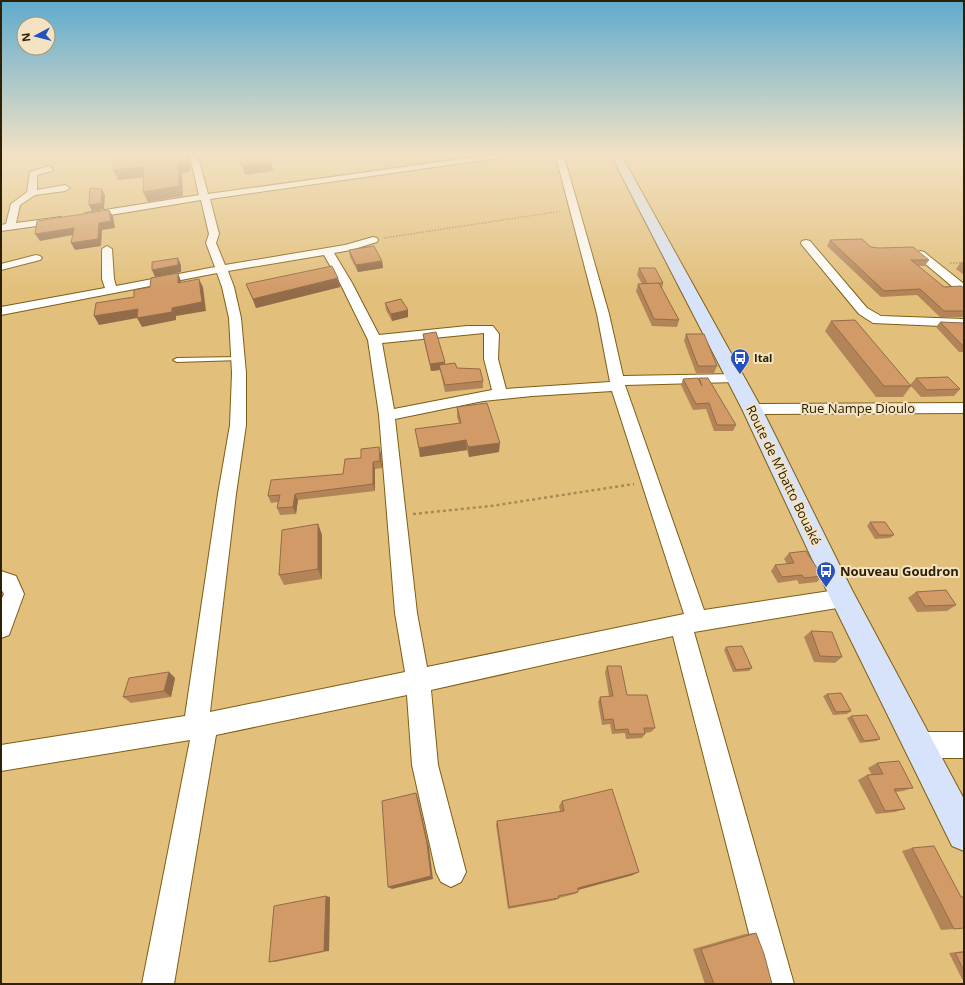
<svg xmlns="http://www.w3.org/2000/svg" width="965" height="985" font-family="'Open Sans',sans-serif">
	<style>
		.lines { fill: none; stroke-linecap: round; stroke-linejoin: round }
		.lane-casing { stroke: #7e5e14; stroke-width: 2 }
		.street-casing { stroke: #7e5e14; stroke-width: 2 }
		.secondary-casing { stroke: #7e5e14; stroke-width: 2 }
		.path-far1 { stroke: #a78c54; stroke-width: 1.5; stroke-dasharray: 1.5 1.5; stroke-linecap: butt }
		.path { stroke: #a78c54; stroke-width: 2.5; stroke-dasharray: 3 3; stroke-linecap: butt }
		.lane { fill: #fff; fill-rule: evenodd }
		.street { fill: #fff; fill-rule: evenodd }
		.secondary { fill: #d7e3fa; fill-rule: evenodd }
		.wall { fill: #b48459 }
		.shaded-wall { fill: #926c48 }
		.building { fill: #d19a67; stroke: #926c48 }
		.labels { text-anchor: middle; stroke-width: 4; stroke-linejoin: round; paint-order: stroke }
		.far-poi-label { font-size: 11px; font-weight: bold; fill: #2d2003; stroke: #f4e3c2; text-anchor: start }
		.street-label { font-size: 13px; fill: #2d2003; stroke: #f4e3c2 }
		.poi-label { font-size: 13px; font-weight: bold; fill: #2d2003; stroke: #f4e3c2; text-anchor: start }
	</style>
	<rect width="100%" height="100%" fill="#e2bf7b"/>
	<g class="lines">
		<g class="lane-casing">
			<path id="lane" d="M 238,357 L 242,359 L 240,360 L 177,362 L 173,360 L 177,358 Z"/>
		</g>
		<g class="street-casing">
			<g id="street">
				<path d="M 189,153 L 197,153 L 208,194 L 504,153 L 523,153 L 519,155 L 210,199 L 219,234 L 216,243 L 225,265 L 345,245 L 373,237 L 377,238 L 378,240 L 377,242 L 351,250 L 334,253 L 352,283 L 379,335 L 467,326 L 493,326 L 499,334 L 498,359 L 506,389 L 610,382 L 597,314 L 555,153 L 563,153 L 609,314 L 623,376 L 736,374 L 741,375 L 743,378 L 741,381 L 736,382 L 625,385 L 704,610 L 843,589 L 850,591 L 854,598 L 850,605 L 843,607 L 694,632 L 794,984 L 762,984 L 673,636 L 431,690 L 438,765 L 466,872 L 461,882 L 451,887 L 441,882 L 436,872 L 412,765 L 407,695 L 216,735 L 174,984 L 142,984 L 190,740 L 1,771 L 1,745 L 185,716 L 218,494 L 230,425 L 232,373 L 229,318 L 222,287 L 217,273 L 1,315 L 1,307 L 105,288 L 102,279 L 102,249 L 107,246 L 112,249 L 114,279 L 116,286 L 215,267 L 206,243 L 209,234 L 201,200 L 86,219 L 81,216 L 86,213 L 199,195 ZM 324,255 L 340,283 L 368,340 L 379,415 L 395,613 L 405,672 L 210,712 L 236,494 L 246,425 L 246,373 L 241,318 L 234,287 L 228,271 ZM 484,333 L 484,359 L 492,390 L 394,409 L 382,343 ZM 612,391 L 684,614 L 427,667 L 417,613 L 395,419 L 483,401 L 532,396 Z"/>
				<path d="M 49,166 L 53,169 L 52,171 L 37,175 L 37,190 L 65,185 L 70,188 L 65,191 L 35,195 L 20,205 L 16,223 L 61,217 L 66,220 L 65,222 L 1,231 L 1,225 L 6,224 L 11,204 L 27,192 L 30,172 Z"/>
				<path d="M 806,240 L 810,241 L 867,308 L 881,316 L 964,319 L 964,327 L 873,323 L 859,314 L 802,245 L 801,243 L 802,241 Z"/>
				<path d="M 920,251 L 924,252 L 964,284 L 964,294 L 960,293 L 916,256 L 915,254 Z"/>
				<path d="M 36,255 L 40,256 L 42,258 L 40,260 L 1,270 L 1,264 Z"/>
				<path d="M 964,403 L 964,413 L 752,414 L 747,413 L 744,409 L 747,405 L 752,404 Z"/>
				<path d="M 1,571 L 16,576 L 24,594 L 9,635 L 1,638 L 1,600 L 4,594 L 1,589 Z"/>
				<path d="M 919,732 L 964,732 L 964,758 L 919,758 L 910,754 L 906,745 L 910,736 Z"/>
			</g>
		</g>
		<g class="secondary-casing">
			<path id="secondary" d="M 610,153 L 620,153 L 762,409 L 852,590 L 964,799 L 964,851 L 952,846 L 834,606 L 742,409 Z"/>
		</g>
		<g class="path-far1">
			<path d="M 384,238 L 562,211"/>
			<path d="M 950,263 L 964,263"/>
		</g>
		<path class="path" d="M 413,514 L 491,506 L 634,484"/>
		<use href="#lane" class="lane"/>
		<use href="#street" class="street"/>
		<use href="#secondary" class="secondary"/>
	</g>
	<g class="wall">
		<path d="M 830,240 L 871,247 L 929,260 L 925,266 L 918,266 L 944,287 L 964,288 L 964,317 L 940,317 L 917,295 L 881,297 L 827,246 Z"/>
		<path d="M 349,250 L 382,261 L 383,268 L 358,272 L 350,257 Z"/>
		<path d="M 961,262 L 964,262 L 964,275 L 956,269 Z"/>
		<path d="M 639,268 L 663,283 L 662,289 L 679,320 L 677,327 L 652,326 L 636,291 L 638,284 L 642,284 L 637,275 Z"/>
		<path d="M 338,278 L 340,287 L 256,308 L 246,284 Z"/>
		<path d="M 385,303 L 408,310 L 408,317 L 392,321 L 386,310 Z"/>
		<path d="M 831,321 L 910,385 L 916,378 L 960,389 L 954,396 L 921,397 L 911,386 L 903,397 L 876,397 L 825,331 Z"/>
		<path d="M 940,322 L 964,323 L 964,352 L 959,352 L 936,327 Z"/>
		<path d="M 423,334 L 445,364 L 457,368 L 483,381 L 483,388 L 445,392 L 440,370 L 431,371 L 424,341 Z"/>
		<path d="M 686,334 L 717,366 L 714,373 L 696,373 L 684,341 Z"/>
		<path d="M 699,378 L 736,425 L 733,431 L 714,431 L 706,409 L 693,410 L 681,385 L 683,379 L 698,380 Z"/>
		<path d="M 457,407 L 499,452 L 469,457 L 467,450 L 420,457 L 415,429 L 459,423 L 457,417 Z"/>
		<path d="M 381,454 L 382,468 L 375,469 L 375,491 L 298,500 L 296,514 L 280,515 L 277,508 L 278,502 L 271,503 L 268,496 L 343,474 Z"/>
		<path d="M 870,522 L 894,535 L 890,538 L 875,539 L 867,526 Z"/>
		<path d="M 318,524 L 322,535 L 322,579 L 284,585 L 279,575 Z"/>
		<path d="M 789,553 L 822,576 L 817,582 L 799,584 L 797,580 L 778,583 L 771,571 L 775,565 L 787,564 L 784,559 Z"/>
		<path d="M 916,592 L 956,605 L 947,611 L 917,612 L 908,598 Z"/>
		<path d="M 811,631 L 842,657 L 835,663 L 814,662 L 804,637 Z"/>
		<path d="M 726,647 L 752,668 L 749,671 L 733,672 L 724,650 Z"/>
		<path d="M 607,666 L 627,695 L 655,728 L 651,732 L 645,733 L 645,734 L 642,738 L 626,739 L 625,733 L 612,734 L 610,724 L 602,725 L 598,702 L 600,697 L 609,696 L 605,672 Z"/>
		<path d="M 169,672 L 175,678 L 171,697 L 131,703 L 123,697 Z"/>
		<path d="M 827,694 L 851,711 L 847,714 L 833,715 L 823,696 Z"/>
		<path d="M 851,716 L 880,739 L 876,741 L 860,743 L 847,718 Z"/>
		<path d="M 877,763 L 913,788 L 903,791 L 896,792 L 905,809 L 895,812 L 876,814 L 858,780 L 867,775 L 872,775 L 868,768 Z"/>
		<path d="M 562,801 L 633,875 L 578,890 L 578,892 L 575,894 L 559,898 L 556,900 L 508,909 L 496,825 L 497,821 L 560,811 L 559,806 Z"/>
		<path d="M 912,848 L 954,929 L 941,930 L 902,851 Z"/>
		<path d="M 330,897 L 329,951 L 275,962 L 269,962 Z"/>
		<path d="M 756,933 L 772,984 L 705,984 L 693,949 L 745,934 Z"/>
		<path d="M 964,951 L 964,979 L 962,979 L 949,953 Z"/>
	</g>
	<g class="shaded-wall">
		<path d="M 186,153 L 187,153 L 188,156 L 191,166 L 189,172 L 182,173 L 183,196 L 148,202 L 143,192 L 178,163 Z"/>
		<path d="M 269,153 L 270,153 L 270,155 L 273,171 L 245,175 L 242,166 Z"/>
		<path d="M 144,167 L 148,177 L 118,180 L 113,170 Z"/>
		<path d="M 102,189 L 105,195 L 104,209 L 92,211 L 89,205 Z"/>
		<path d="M 109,210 L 113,216 L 115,228 L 102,230 L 101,246 L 75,250 L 71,243 L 99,223 Z"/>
		<path d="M 74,228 L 78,234 L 40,241 L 35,234 Z"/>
		<path d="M 178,258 L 181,265 L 181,272 L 155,277 L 152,270 Z"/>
		<path d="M 382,261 L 383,268 L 358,272 L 356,265 Z"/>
		<path d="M 178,273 L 181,281 L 182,291 L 178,283 Z"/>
		<path d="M 338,278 L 340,287 L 256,308 L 253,299 Z"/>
		<path d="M 199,279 L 203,287 L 206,311 L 176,316 L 176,320 L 142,327 L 137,318 L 99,325 L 94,316 L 138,309 L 172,308 Z"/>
		<path d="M 408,310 L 408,317 L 392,321 L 391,314 Z"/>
		<path d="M 445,362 L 445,369 L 439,365 L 440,370 L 431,371 L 430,364 Z"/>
		<path d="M 466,440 L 467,450 L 420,457 L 419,448 Z"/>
		<path d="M 500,443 L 499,452 L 469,457 L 468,447 Z"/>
		<path d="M 379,447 L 381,454 L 382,468 L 380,461 Z"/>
		<path d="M 373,462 L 375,469 L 375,491 L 373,484 Z"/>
		<path d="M 295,494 L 298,500 L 296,514 L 293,507 Z"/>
		<path d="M 318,524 L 322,535 L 322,579 L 318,569 Z"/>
		<path d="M 169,672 L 175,678 L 171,697 L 164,691 Z"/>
		<path d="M 416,793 L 418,799 L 429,847 L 433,879 L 392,889 L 388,887 Z"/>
		<path d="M 639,872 L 633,875 L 574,891 L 578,888 Z"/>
		<path d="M 326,896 L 330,897 L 329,951 L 324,951 Z"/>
	</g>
	<g class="building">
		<path d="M 143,153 L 186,153 L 187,156 L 186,162 L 178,163 L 179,186 L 143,192 L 144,167 L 113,170 L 115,157 Z"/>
		<path d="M 237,153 L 269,153 L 270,162 L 242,166 Z"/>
		<path d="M 90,188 L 102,189 L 101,203 L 89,205 Z"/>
		<path d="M 109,210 L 111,221 L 99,223 L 98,239 L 71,243 L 74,228 L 35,234 L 37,221 Z"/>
		<path d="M 862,239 L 871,247 L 879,248 L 913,247 L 929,260 L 911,260 L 944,287 L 961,286 L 964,288 L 964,311 L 944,311 L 920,289 L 884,291 L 830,240 Z"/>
		<path d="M 374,246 L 382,261 L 356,265 L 349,250 Z"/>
		<path d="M 178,258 L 178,265 L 152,270 L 152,262 Z"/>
		<path d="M 332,266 L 338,278 L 253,299 L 246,284 Z"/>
		<path d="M 639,268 L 655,268 L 663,283 L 647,284 Z"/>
		<path d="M 178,273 L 178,283 L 199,279 L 202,302 L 172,308 L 172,312 L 137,318 L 138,309 L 94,316 L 96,303 L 134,297 L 134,290 L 150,287 L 151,278 Z"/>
		<path d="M 659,283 L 679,320 L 654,319 L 638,284 Z"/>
		<path d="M 401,299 L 408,310 L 391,314 L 385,303 Z"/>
		<path d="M 855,320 L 911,386 L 884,386 L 831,321 Z"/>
		<path d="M 940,322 L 964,323 L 964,346 L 963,346 Z"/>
		<path d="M 436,332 L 445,362 L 430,364 L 423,334 Z"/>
		<path d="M 686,334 L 704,334 L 717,366 L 698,366 Z"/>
		<path d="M 455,363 L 457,368 L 480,369 L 483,381 L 445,385 L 439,365 Z"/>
		<path d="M 948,377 L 960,389 L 927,390 L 916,378 Z"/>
		<path d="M 698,378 L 702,386 L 699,378 L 708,378 L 736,425 L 717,425 L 709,403 L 696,404 L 683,379 Z"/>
		<path d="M 487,403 L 500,443 L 468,447 L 466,440 L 419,448 L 415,429 L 461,423 L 457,407 Z"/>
		<path d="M 379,447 L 380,461 L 373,462 L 373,484 L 295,494 L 293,507 L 277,508 L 280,495 L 268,496 L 271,480 L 343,474 L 345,459 L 361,458 L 361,449 Z"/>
		<path d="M 870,522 L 885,522 L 894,535 L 879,535 Z"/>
		<path d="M 318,524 L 318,569 L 279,575 L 282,530 Z"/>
		<path d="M 806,551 L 822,576 L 804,578 L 802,575 L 782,577 L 775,565 L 794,563 L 789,553 Z"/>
		<path d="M 946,590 L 956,605 L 925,606 L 916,592 Z"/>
		<path d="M 811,631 L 832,632 L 842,657 L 820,656 Z"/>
		<path d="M 742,646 L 752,668 L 736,670 L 726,647 Z"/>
		<path d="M 607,666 L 621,666 L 627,695 L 647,695 L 655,728 L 644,728 L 645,734 L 629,734 L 628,729 L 615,730 L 613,719 L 604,720 L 600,697 L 613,696 Z"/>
		<path d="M 169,672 L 164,691 L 123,697 L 129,678 Z"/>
		<path d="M 841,693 L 851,711 L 836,712 L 827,694 Z"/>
		<path d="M 867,715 L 880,739 L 864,741 L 851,716 Z"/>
		<path d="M 899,761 L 913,788 L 894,789 L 905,809 L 885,811 L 867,775 L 883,774 L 877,763 Z"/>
		<path d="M 612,789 L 639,872 L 578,888 L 578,892 L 558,896 L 559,898 L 509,907 L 497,821 L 564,811 L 562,801 Z"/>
		<path d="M 416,793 L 427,843 L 431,876 L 388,887 L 382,801 Z"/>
		<path d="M 934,846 L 961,897 L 964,897 L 964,928 L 954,929 L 912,848 Z"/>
		<path d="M 326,896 L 324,951 L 269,962 L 274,906 Z"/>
		<path d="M 756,933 L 764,954 L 772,984 L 714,984 L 701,949 Z"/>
		<path d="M 964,952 L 964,971 L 955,953 Z"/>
	</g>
	<linearGradient id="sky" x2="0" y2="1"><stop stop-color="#5fabce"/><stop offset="0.53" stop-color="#f2e2c4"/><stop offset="1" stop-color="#f2e2c4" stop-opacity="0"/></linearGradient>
	<rect width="965" height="291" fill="url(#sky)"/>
	<defs>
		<g id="bus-pin" transform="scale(1)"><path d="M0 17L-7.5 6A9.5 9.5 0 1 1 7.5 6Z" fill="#2352c0" stroke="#f4e3c2"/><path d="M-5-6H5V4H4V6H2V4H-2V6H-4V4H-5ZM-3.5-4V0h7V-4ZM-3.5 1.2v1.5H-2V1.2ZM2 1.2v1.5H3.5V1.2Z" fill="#fff"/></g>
	</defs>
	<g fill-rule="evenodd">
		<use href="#bus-pin" x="740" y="358"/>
		<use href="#bus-pin" x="826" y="571"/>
	</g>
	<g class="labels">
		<g class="far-poi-label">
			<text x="754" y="362">Ital</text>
		</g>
		<g class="street-label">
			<text x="858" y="413">Rue Nampe Dioulo</text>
			<text transform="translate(784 475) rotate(64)" y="5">Route de M'batto Bouaké</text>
		</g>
		<g class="poi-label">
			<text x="840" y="576">Nouveau Goudron</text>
		</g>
	</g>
	<rect width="965" height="985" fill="none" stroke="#2d2003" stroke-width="4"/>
	<g transform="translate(36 36) rotate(263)"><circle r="19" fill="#f4e3c2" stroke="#a49576"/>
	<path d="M0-3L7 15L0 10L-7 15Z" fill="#2352c0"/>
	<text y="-6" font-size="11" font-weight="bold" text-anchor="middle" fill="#2d2003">N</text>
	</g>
</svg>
